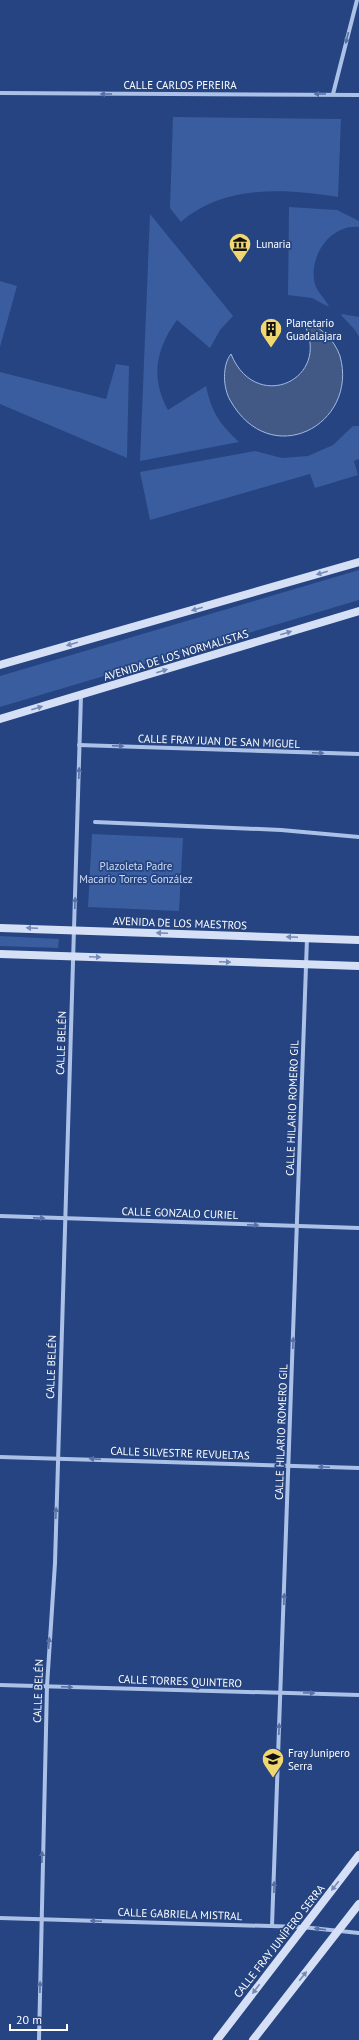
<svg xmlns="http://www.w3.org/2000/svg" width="359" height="2040" font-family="'PT Sans',sans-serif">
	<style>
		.green { fill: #395d9e }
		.water { fill: #425986; stroke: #a0bae7 }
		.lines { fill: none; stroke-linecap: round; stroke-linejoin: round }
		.street { stroke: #acc1e7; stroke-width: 4 }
		.secondary { stroke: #d5e0f6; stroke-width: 8 }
		.oneway { fill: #5470a5 }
		.oneway2 { fill: #748ab6 }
		.labels { text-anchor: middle; stroke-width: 3.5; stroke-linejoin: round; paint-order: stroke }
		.street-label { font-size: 11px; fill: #fff; stroke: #254481 }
		.poi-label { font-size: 11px; fill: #fff; stroke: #254481; text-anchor: start }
		.park-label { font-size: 11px; fill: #cfddf5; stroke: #254481 }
	</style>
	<rect width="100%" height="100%" fill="#254481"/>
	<g class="green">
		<path d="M 173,117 L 341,119 L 338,197 C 286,189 224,184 181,222 L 170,208 Z"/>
		<path d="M 289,207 L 337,210 L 359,221 L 359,227 C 329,224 306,260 316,287 C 319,294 327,301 329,307 L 312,298 L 288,295 Z"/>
		<path d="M 150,214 L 233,316 L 220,330 L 210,348 L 177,320 C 156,349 150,377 168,410 L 206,386 C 212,413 219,423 239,442 L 140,461 Z"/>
		<path d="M 0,281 L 17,286 L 0,347 Z"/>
		<path d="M 342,314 L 359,317 L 359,337 L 355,330 L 341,315 Z"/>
		<path d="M 116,364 L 129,366 L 127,458 L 0,404 L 0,372 L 106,399 Z"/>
		<path d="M 353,426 L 359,426 L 359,459 L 354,461 L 358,475 L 315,488 L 310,474 L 150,520 L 140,472 L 255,451 L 282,458 L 308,456 L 333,445 Z"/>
		<path d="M 359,570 L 359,600 L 0,707 L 0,676 Z"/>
		<path d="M 92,834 L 183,838 L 179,911 L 88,907 Z"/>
		<path d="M 0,936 L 59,939 L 58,948 L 0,946 Z"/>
	</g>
	<path class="water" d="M 302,320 C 320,326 334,339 340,356 C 359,425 270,472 230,400 C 223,388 222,365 231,354 C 256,416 336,378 302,320 Z"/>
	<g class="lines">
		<g class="street">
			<path d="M 0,93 L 359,95"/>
			<path d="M 333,94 L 357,0"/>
			<path d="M 79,745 L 359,754"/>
			<path d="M 95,822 L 281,830 L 359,837"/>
			<path d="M 0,1216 L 359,1228"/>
			<path d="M 0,1457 L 359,1468"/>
			<path d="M 0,1685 L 359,1695"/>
			<path d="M 0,1918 L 302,1927 L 359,1933"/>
			<path d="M 272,1926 L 307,938"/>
			<path d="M 39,2040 L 47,1686 L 55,1563 L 81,695"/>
		</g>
		<g class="secondary">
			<path d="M 0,665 L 359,562"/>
			<path d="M 0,719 L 359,611"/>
			<path d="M 0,928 L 359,940"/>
			<path d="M 0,954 L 359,966"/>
			<path d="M 217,2040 L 359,1855"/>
			<path d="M 253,2040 L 359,1904"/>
		</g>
	</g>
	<defs><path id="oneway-solid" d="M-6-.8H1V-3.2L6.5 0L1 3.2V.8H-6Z"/></defs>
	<g class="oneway">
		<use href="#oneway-solid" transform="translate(347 38) rotate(104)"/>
		<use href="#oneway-solid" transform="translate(106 94) rotate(-180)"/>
		<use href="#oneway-solid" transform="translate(320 94) rotate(-180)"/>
		<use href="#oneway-solid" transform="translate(118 746) rotate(2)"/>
		<use href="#oneway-solid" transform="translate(318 753) rotate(2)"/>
		<use href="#oneway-solid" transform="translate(79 773) rotate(-88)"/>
		<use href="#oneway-solid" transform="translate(75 903) rotate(-88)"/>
		<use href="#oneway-solid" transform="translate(39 1218) rotate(2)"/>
		<use href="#oneway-solid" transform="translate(253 1225) rotate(2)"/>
		<use href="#oneway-solid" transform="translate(293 1343) rotate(-88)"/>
		<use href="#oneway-solid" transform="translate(95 1459) rotate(-178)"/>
		<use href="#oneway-solid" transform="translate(324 1467) rotate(-178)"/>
		<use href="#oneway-solid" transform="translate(56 1513) rotate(-88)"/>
		<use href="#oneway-solid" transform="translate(284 1599) rotate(-88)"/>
		<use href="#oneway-solid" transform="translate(49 1643) rotate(-86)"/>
		<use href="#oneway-solid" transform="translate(67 1687) rotate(2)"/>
		<use href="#oneway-solid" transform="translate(309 1693) rotate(2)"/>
		<use href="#oneway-solid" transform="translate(279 1729) rotate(-88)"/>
		<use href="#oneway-solid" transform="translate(42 1857) rotate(-89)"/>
		<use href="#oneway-solid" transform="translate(274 1887) rotate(-88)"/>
		<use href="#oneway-solid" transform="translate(96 1921) rotate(-178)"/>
		<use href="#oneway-solid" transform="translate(320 1929) rotate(-173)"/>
		<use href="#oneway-solid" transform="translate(40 1987) rotate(-89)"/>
	</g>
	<g class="oneway2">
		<use href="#oneway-solid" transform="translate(322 573) rotate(164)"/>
		<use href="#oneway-solid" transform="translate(197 609) rotate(164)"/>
		<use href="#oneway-solid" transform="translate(286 633) rotate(-17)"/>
		<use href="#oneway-solid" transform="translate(72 644) rotate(164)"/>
		<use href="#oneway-solid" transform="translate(162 671) rotate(-17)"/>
		<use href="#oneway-solid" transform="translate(37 708) rotate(-17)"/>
		<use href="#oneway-solid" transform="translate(32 928) rotate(-178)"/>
		<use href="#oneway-solid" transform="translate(162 933) rotate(-178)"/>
		<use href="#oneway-solid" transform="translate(292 937) rotate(-178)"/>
		<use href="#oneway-solid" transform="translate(95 957) rotate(2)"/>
		<use href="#oneway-solid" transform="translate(225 962) rotate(2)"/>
		<use href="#oneway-solid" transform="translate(335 1886) rotate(128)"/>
		<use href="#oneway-solid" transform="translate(303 1976) rotate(-52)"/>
		<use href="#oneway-solid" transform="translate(256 1989) rotate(127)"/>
	</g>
	<defs>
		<g id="museum-pin" transform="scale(1.15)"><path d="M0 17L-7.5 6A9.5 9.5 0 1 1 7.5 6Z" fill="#f0d770" stroke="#254481"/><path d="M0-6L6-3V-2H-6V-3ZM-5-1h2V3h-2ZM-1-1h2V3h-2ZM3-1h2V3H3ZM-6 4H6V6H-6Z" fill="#111"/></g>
		<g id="building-pin" transform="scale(1.15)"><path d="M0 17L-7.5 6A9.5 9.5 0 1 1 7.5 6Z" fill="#f0d770" stroke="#254481"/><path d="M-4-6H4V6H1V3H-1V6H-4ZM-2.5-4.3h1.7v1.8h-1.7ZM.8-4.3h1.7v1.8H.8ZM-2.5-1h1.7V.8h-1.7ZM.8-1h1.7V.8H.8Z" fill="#111"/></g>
		<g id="school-pin" transform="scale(1.15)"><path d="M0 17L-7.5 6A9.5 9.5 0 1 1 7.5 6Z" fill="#f0d770" stroke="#254481"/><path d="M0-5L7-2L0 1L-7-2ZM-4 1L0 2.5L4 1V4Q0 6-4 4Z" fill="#111"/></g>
	</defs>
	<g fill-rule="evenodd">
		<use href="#museum-pin" x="240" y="244"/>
		<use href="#building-pin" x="271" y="329"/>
		<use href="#school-pin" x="273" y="1759"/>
	</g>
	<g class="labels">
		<g class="street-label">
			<text x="180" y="89">CALLE CARLOS PEREIRA</text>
			<text transform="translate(176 655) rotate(-17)" y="4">AVENIDA DE LOS NORMALISTAS</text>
			<text transform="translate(219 741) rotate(2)" y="4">CALLE FRAY JUAN DE SAN MIGUEL</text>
			<text transform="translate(180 923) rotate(2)" y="4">AVENIDA DE LOS MAESTROS</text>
			<text transform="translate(61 1043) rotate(-88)" y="4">CALLE BELÉN</text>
			<text transform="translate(292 1108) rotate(-88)" y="4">CALLE HILARIO ROMERO GIL</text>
			<text transform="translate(180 1213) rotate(2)" y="4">CALLE GONZALO CURIEL</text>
			<text transform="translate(51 1367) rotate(-88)" y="4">CALLE BELÉN</text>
			<text transform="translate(281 1432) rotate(-88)" y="4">CALLE HILARIO ROMERO GIL</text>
			<text transform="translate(180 1453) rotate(2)" y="4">CALLE SILVESTRE REVUELTAS</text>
			<text transform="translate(180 1681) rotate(2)" y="4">CALLE TORRES QUINTERO</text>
			<text transform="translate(38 1691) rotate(-88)" y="4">CALLE BELÉN</text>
			<text transform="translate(180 1914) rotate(2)" y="4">CALLE GABRIELA MISTRAL</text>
			<text transform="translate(279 1941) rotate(-52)" y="4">CALLE FRAY JUNÍPERO SERRA</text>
		</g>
		<g class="poi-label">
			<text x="256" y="248">Lunaria</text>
			<text x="286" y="327">Planetario<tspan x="286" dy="13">Guadalajara</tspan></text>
			<text x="288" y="1757">Fray Junipero<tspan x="288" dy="13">Serra</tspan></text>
		</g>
		<g class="park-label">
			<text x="136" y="870">Plazoleta Padre<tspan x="136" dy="13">Macario Torres González</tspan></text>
		</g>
	</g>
	<path d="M10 2024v6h57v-6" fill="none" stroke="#ffffff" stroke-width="2"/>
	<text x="16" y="2024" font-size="12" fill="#ffffff" stroke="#254481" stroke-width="3" paint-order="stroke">20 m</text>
</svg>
